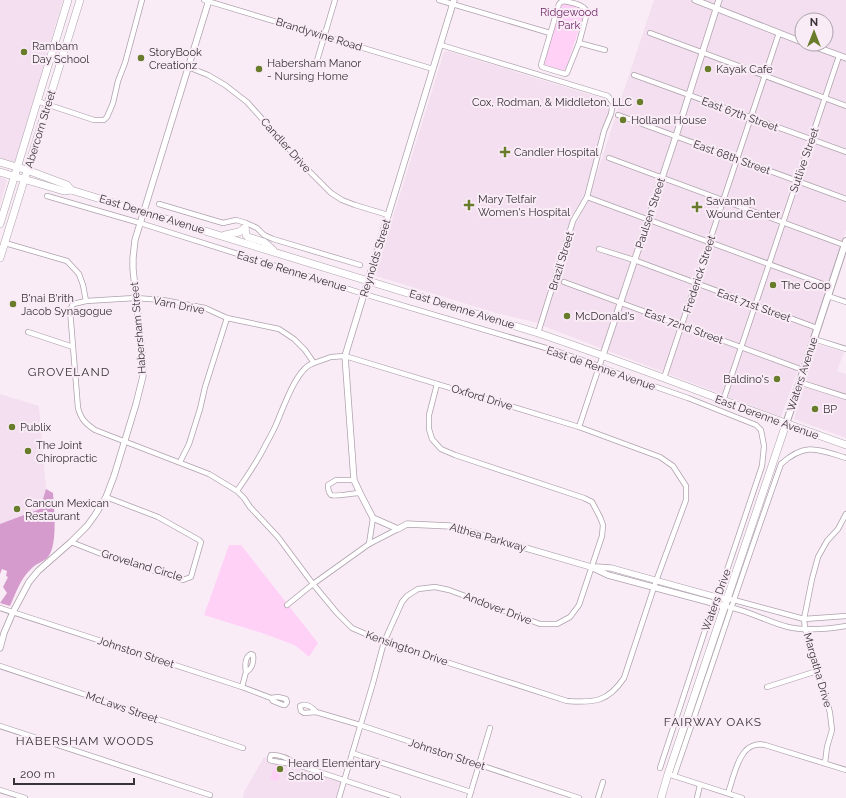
<svg xmlns="http://www.w3.org/2000/svg" width="846" height="798" font-family="Raleway,sans-serif">
	<style>
		.built { fill: #f3dfef; fill-rule: evenodd }
		.green { fill: #ffd1f7 }
		.forest { fill: #d59bcc }
		.lines { fill: none; stroke-linecap: round; stroke-linejoin: round }
		.minor-casing { stroke: #aea2ac; stroke-width: 6 }
		.tertiary-casing { stroke: #aea2ac; stroke-width: 7 }
		.secondary-casing { stroke: #aea2ac; stroke-width: 8 }
		.primary-casing { stroke: #aea2ac; stroke-width: 8 }
		.trunk-casing { stroke: #aea2ac; stroke-width: 8 }
		.minor { stroke: #fff; stroke-width: 4.5 }
		.tertiary { stroke: #fff; stroke-width: 5.5 }
		.secondary { stroke: #fff; stroke-width: 6 }
		.primary { stroke: #fff; stroke-width: 7 }
		.trunk { stroke: #fff; stroke-width: 7 }
		.poi-dot { fill: #687c2c; stroke: #faecf7; stroke-width: 1.5 }
		.labels { text-anchor: middle; stroke-width: 4; stroke-linejoin: round; paint-order: stroke }
		.park-label { font-size: 11px; fill: #6a2763; stroke: #faecf7 }
		.street-label { font-size: 11px; fill: #383337; stroke: #faecf7 }
		.poi-label { font-size: 11px; fill: #383337; stroke: #faecf7; text-anchor: start }
		.neighbourhood-label { font-size: 12px; letter-spacing: 1px; fill: #383337; stroke: #faecf7 }
	</style>
	<rect width="100%" height="100%" fill="#faecf7"/>
	<g class="built">
		<path d="M 0,0 L 63,0 L 15,163 L 0,158 Z"/>
		<path d="M 654,0 L 846,0 L 846,230 L 815,324 L 781,417 L 543,326 L 574,226 L 588,201 L 622,96 ZM 802,20 L 826,20 L 826,44 L 802,44 Z"/>
		<path d="M 448,51 L 604,99 L 610,107 L 609,112 L 581,206 L 569,224 L 541,316 L 538,323 L 496,313 L 376,276 L 376,272 L 444,52 Z"/>
		<path d="M 0,177 L 7,180 L 0,205 Z"/>
		<path d="M 817,344 L 844,352 L 837,371 L 846,374 L 846,438 L 794,419 Z"/>
		<path d="M 0,394 L 39,406 L 46,489 L 40,509 L 0,524 Z"/>
		<path d="M 264,757 L 341,782 L 336,798 L 243,798 L 244,792 Z"/>
	</g>
	<g class="green">
		<path d="M 563,3 L 583,9 L 584,14 L 566,68 L 563,71 L 543,64 L 561,5 Z"/>
		<path d="M 229,545 L 241,545 L 318,643 L 309,657 L 296,646 L 289,643 L 262,633 L 204,615 Z"/>
		<path d="M 275,765 L 283,765 L 278,781 L 270,779 Z"/>
	</g>
	<path class="forest" d="M 46,489 L 53,493 C 54,508 58,545 48,557 C 45,561 35,564 31,569 C 20,579 16,593 10,606 L 0,603 L 7,593 L 3,587 L 8,577 L 6,576 L 7,571 L 2,569 L 0,574 L 0,524 L 40,509 Z"/>
	<g class="lines">
		<g class="minor-casing">
			<g id="minor">
				<path d="M 204,0 L 433,69"/>
				<path d="M 439,0 L 550,33"/>
				<path d="M 564,1 C 572,3 585,4 587,13 L 579,43 L 567,73 L 565,74 L 542,67 L 541,65 L 559,4 L 561,2 Z"/>
				<path d="M 650,33 L 846,106"/>
				<path d="M 579,43 L 605,50"/>
				<path d="M 441,45 L 608,96 L 613,103 L 611,114 L 604,131 L 587,197 L 573,221 L 538,333"/>
				<path d="M 316,64 L 335,0"/>
				<path d="M 188,67 L 208,75 L 225,85 L 247,102 L 306,168 L 331,193 L 342,200 L 355,205 L 388,215"/>
				<path d="M 634,75 L 846,152"/>
				<path d="M 37,101 L 94,120 L 104,120 L 107,117 L 113,103 L 118,81 L 125,63 L 142,0"/>
				<path d="M 618,115 L 846,199"/>
				<path d="M 609,158 L 844,245"/>
				<path d="M 47,196 L 140,223 L 364,294 L 556,351 L 599,366 L 619,374 L 688,398 L 756,425 L 761,430 L 764,446 L 762,466 L 719,594 L 716,597 L 714,603 L 660,768"/>
				<path d="M 587,197 L 831,287"/>
				<path d="M 159,204 L 223,223 L 236,220 L 246,223 L 257,228 L 264,235 L 273,239 L 360,265"/>
				<path d="M 5,243 L 67,261 L 79,274 L 83,285 L 86,301"/>
				<path d="M 599,249 L 634,260 L 817,328"/>
				<path d="M 564,282 L 803,370"/>
				<path d="M 828,296 L 846,302"/>
				<path d="M 28,332 L 73,347"/>
				<path d="M 814,339 L 846,349"/>
				<path d="M 664,378 L 779,33"/>
				<path d="M 799,382 L 846,397"/>
				<path d="M 723,401 L 839,56"/>
				<path d="M 579,427 L 603,355"/>
				<path d="M 180,462 L 189,444 L 200,409 L 205,387 L 227,318"/>
				<path d="M 354,480 L 336,480 L 328,485 C 328,489 328,492 331,495 C 334,497 354,493 360,493"/>
				<path d="M 237,491 C 247,476 258,461 266,444 C 269,439 272,433 275,427 C 282,412 296,367 314,363 L 331,357 L 345,356 L 579,427 L 660,457 L 673,466 L 686,486 L 686,500 L 656,581 L 624,678 C 608,702 594,703 567,701 L 384,642 L 352,628 L 337,613 L 313,584 L 278,537 L 250,507 L 244,498 L 237,491 L 209,474 L 95,430 C 85,423 81,419 78,408 L 70,310 L 73,304 L 86,301 L 135,298 L 163,300 L 205,308 L 227,318 L 279,329 L 294,339 L 305,350 L 314,363"/>
				<path d="M 71,542 L 104,555 L 183,580 L 191,577 L 201,542 L 199,540 L 158,517 L 106,497"/>
				<path d="M 369,544 L 373,518"/>
				<path d="M 730,599 L 804,619 L 846,616"/>
				<path d="M 287,605 L 313,584 L 369,544 L 398,529"/>
				<path d="M 729,607 C 749,611 768,622 788,627 C 806,631 828,629 846,626"/>
				<path d="M 0,608 L 242,687 L 271,698 L 278,697 L 286,699 L 287,702 L 285,705 L 283,705 L 273,701 L 271,698"/>
				<path d="M 0,666 L 243,748"/>
				<path d="M 242,687 L 246,672 C 252,669 254,662 253,655 L 251,654 C 244,657 245,666 246,672"/>
				<path d="M 767,687 L 817,671"/>
				<path d="M 316,712 C 312,707 306,703 300,706 L 301,711 L 304,713 L 316,712 L 360,725 L 579,798"/>
				<path d="M 0,726 L 210,795"/>
				<path d="M 352,753 L 471,792"/>
				<path d="M 825,763 L 827,747 L 832,730 L 830,713 L 826,697 L 812,657 L 805,628 L 804,619 L 812,579 L 818,557 L 827,541 L 838,529 L 846,514"/>
				<path d="M 298,765 C 291,760 280,754 271,755 L 270,758 L 270,760 L 273,761 L 298,765 L 398,798"/>
				<path d="M 671,775 L 742,798"/>
				<path d="M 674,776 C 710,672 744,568 781,464 C 805,442 817,449 846,458"/>
				<path d="M 0,790 L 25,798"/>
				<path d="M 728,793 C 732,782 736,763 743,754 C 748,746 757,743 765,745 L 846,770"/>
				<path d="M 339,798 L 373,683 L 384,642 L 402,602 L 407,596 L 418,589 L 435,587 L 449,590 L 540,624 L 557,624 L 570,617 L 579,605 L 602,536 L 603,525 L 600,517 L 592,502 L 584,498 L 455,455 L 441,449 L 432,439 L 429,429 L 429,415 L 437,384"/>
				<path d="M 469,798 L 490,728"/>
				<path d="M 598,798 L 603,782"/>
				<path d="M 697,798 L 700,785"/>
			</g>
		</g>
		<g class="tertiary-casing">
			<g id="tertiary">
				<path d="M 454,0 L 345,356 L 354,480 L 360,493 L 373,518 L 398,529 L 407,524 L 450,526 L 591,567 L 608,575 L 724,606"/>
				<path d="M 695,0 L 802,42"/>
				<path d="M 808,44 L 846,58"/>
				<path d="M 603,355 L 676,136 L 719,0"/>
				<path d="M 596,567 L 611,568 L 716,597 L 727,599"/>
				<path d="M 0,648 L 4,633 L 13,612 L 29,582 L 38,571 L 71,542 L 87,526 L 95,515 L 106,497 L 114,476 L 136,404 L 143,376 L 142,353 L 133,269 L 133,258 L 135,240 L 209,0"/>
			</g>
		</g>
		<g class="secondary-casing">
			<path id="secondary" d="M 786,424 L 846,241"/>
		</g>
		<g class="primary-casing">
			<g id="primary">
				<path d="M 0,224 L 68,0"/>
				<path d="M 0,258 L 80,0"/>
				<path d="M 661,798 L 668,774 L 786,424"/>
			</g>
		</g>
		<g class="trunk-casing">
			<g id="trunk">
				<path d="M 0,162 L 27,170 L 67,185 L 71,190 L 538,333 C 642,368 743,409 846,445"/>
				<path d="M 0,172 L 64,191 L 71,190"/>
				<path d="M 245,228 L 246,235 L 248,237 L 264,242 L 273,250"/>
				<path d="M 225,235 L 239,232 L 245,228"/>
			</g>
		</g>
		<use href="#minor" class="minor"/>
		<use href="#tertiary" class="tertiary"/>
		<use href="#secondary" class="secondary"/>
		<use href="#primary" class="primary"/>
		<use href="#trunk" class="trunk"/>
	</g>
	<g class="poi-dot">
		<circle cx="24" cy="52" r="4"/>
		<circle cx="141" cy="58" r="4"/>
		<circle cx="259" cy="69" r="4"/>
		<circle cx="708" cy="69" r="4"/>
		<circle cx="640" cy="102" r="4"/>
		<circle cx="623" cy="120" r="4"/>
		<path d="M503 146h4v4h4v4h-4v4h-4v-4h-4v-4h4z"/>
		<path d="M467 199h4v4h4v4h-4v4h-4v-4h-4v-4h4z"/>
		<path d="M695 201h4v4h4v4h-4v4h-4v-4h-4v-4h4z"/>
		<circle cx="773" cy="285" r="4"/>
		<circle cx="13" cy="304" r="4"/>
		<circle cx="567" cy="316" r="4"/>
		<circle cx="777" cy="379" r="4"/>
		<circle cx="815" cy="409" r="4"/>
		<circle cx="12" cy="427" r="4"/>
		<circle cx="28" cy="451" r="4"/>
		<circle cx="17" cy="509" r="4"/>
		<circle cx="280" cy="769" r="4"/>
	</g>
	<g class="labels">
		<g class="park-label">
			<text x="569" y="16">Ridgewood<tspan x="569" dy="13">Park</tspan></text>
		</g>
		<g class="street-label">
			<text transform="translate(319 34) rotate(17)" y="4">Brandywine Road</text>
			<text transform="translate(740 114) rotate(20)" y="4">East 67th Street</text>
			<text transform="translate(40 129) rotate(-73)" y="4">Abercorn Street</text>
			<text transform="translate(286 145) rotate(48)" y="4">Candler Drive</text>
			<text transform="translate(732 157) rotate(20)" y="4">East 68th Street</text>
			<text transform="translate(804 160) rotate(-71)" y="4">Sutlive Street</text>
			<text transform="translate(650 213) rotate(-72)" y="4">Paulsen Street</text>
			<text transform="translate(152 214) rotate(17)" y="4">East Derenne Avenue</text>
			<text transform="translate(375 258) rotate(-73)" y="4">Reynolds Street</text>
			<text transform="translate(561 261) rotate(-73)" y="4">Brazil Street</text>
			<text transform="translate(292 271) rotate(17)" y="4">East de Renne Avenue</text>
			<text transform="translate(699 274) rotate(-72)" y="4">Frederick Street</text>
			<text transform="translate(179 305) rotate(11)" y="4">Varn Drive</text>
			<text transform="translate(754 305) rotate(20)" y="4">East 71st Street</text>
			<text transform="translate(462 309) rotate(17)" y="4">East Derenne Avenue</text>
			<text transform="translate(684 326) rotate(20)" y="4">East 72nd Street</text>
			<text transform="translate(138 328) rotate(-95)" y="4">Habersham Street</text>
			<text transform="translate(601 368) rotate(19)" y="4">East de Renne Avenue</text>
			<text transform="translate(802 374) rotate(-72)" y="4">Waters Avenue</text>
			<text transform="translate(482 397) rotate(17)" y="4">Oxford Drive</text>
			<text transform="translate(767 417) rotate(20)" y="4">East Derenne Avenue</text>
			<text transform="translate(488 537) rotate(16)" y="4">Althea Parkway</text>
			<text transform="translate(142 565) rotate(17)" y="4">Groveland Circle</text>
			<text transform="translate(716 600) rotate(-70)" y="4">Waters Drive</text>
			<text transform="translate(498 608) rotate(21)" y="4">Andover Drive</text>
			<text transform="translate(407 648) rotate(19)" y="4">Kensington Drive</text>
			<text transform="translate(136 652) rotate(18)" y="4">Johnston Street</text>
			<text transform="translate(818 670) rotate(74)" y="4">Margatha Drive</text>
			<text transform="translate(122 707) rotate(19)" y="4">McLaws Street</text>
			<text transform="translate(447 754) rotate(18)" y="4">Johnston Street</text>
		</g>
		<g class="poi-label">
			<text x="32" y="50">Rambam<tspan x="32" dy="13">Day School</tspan></text>
			<text x="149" y="56">StoryBook<tspan x="149" dy="13">Creationz</tspan></text>
			<text x="267" y="67">Habersham Manor<tspan x="267" dy="13">- Nursing Home</tspan></text>
			<text x="716" y="73">Kayak Cafe</text>
			<text x="632" y="106" text-anchor="end">Cox, Rodman, &amp; Middleton, LLC</text>
			<text x="631" y="124">Holland House</text>
			<text x="514" y="156">Candler Hospital</text>
			<text x="478" y="203">Mary Telfair<tspan x="478" dy="13">Women's Hospital</tspan></text>
			<text x="706" y="205">Savannah<tspan x="706" dy="13">Wound Center</tspan></text>
			<text x="781" y="289">The Coop</text>
			<text x="21" y="302">B'nai B'rith<tspan x="21" dy="13">Jacob Synagogue</tspan></text>
			<text x="575" y="320">McDonald's</text>
			<text x="769" y="383" text-anchor="end">Baldino's</text>
			<text x="823" y="413">BP</text>
			<text x="20" y="431">Publix</text>
			<text x="36" y="449">The Joint<tspan x="36" dy="13">Chiropractic</tspan></text>
			<text x="25" y="507">Cancun Mexican<tspan x="25" dy="13">Restaurant</tspan></text>
			<text x="288" y="767">Heard Elementary<tspan x="288" dy="13">School</tspan></text>
		</g>
		<g class="neighbourhood-label">
			<text x="69" y="376">GROVELAND</text>
			<text x="713" y="726">FAIRWAY OAKS</text>
			<text x="85" y="745">HABERSHAM WOODS</text>
		</g>
	</g>
	<g transform="translate(814 32)"><circle r="19" fill="#faecf7" stroke="#aca2aa"/>
	<path d="M0-3L7 15L0 10L-7 15Z" fill="#687c2c"/>
	<text y="-6" font-size="11" font-weight="bold" text-anchor="middle" fill="#383337">N</text>
	</g>
	<path d="M14 778v6h120v-6" fill="none" stroke="#383337" stroke-width="2"/>
	<text x="20" y="778" font-size="12" fill="#383337" stroke="#faecf7" stroke-width="3" paint-order="stroke">200 m</text>
</svg>
